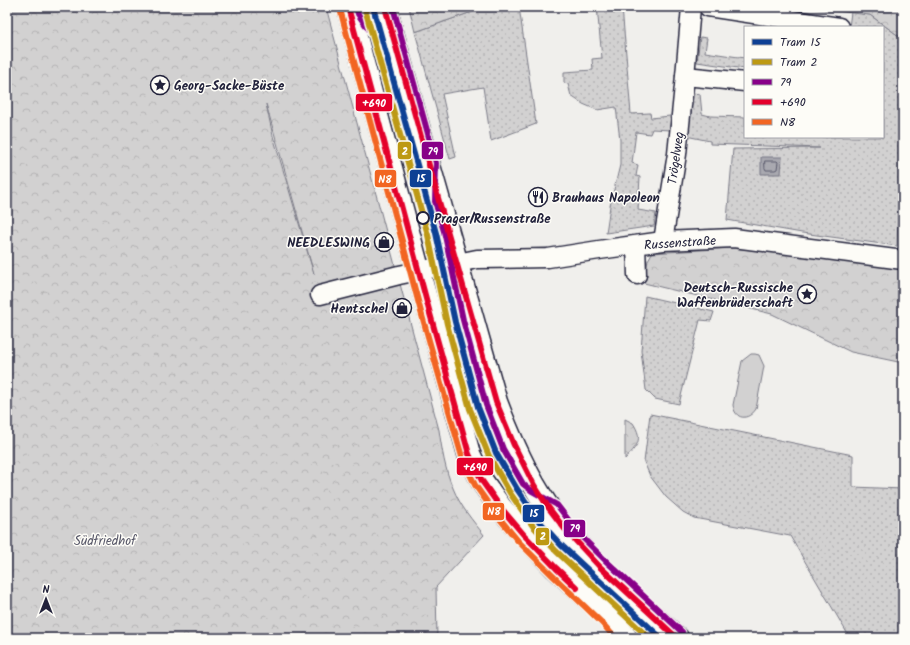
<svg xmlns="http://www.w3.org/2000/svg" width="910" height="645" font-family="Kalam,sans-serif">
	<style>
		.grass { fill: url(#grass-dots); stroke: #7a7a86 }
		.park { fill: url(#park-crowns); stroke: #7a7a86; fill-rule: evenodd }
		.pitch { fill: #d2d1d1; stroke: #7a7a86 }
		.water { fill: #a9a9b0; stroke: #737381 }
		.lines { fill: none; stroke-linecap: round; stroke-linejoin: round }
		.shore { stroke: #58586a; stroke-width: 1 }
		.minor-casing { stroke: #22223b; stroke-width: 21 }
		.major-casing { stroke: #22223b; stroke-width: 25 }
		.minor { stroke: #fdfcf7; stroke-width: 18 }
		.major { stroke: #fdfcf7; stroke-width: 22 }
		.bus-1-casing { stroke: #fdfcf7; stroke-width: 9 }
		.bus-2-casing { stroke: #fdfcf7; stroke-width: 9 }
		.bus-3-casing { stroke: #fdfcf7; stroke-width: 9 }
		.bus-1 { stroke: #808; stroke-width: 6 }
		.bus-2 { stroke: #e4002b; stroke-width: 6 }
		.bus-3 { stroke: #f26522; stroke-width: 6 }
		.tram-1-casing { stroke: #fdfcf7; stroke-width: 9 }
		.tram-2-casing { stroke: #fdfcf7; stroke-width: 9 }
		.tram-1 { stroke: #0e4094; stroke-width: 6 }
		.tram-2 { stroke: #bd9912; stroke-width: 6 }
		.stop-dot { fill: #fdfcf7; stroke: #22223b; stroke-width: 2 }
		.labels { text-anchor: middle; stroke-width: 3; stroke-linejoin: round; paint-order: stroke }
		.poi-label { font-size: 13px; font-weight: bold; fill: #22223b; stroke: #fdfcf7; text-anchor: end }
		.street-label { font-size: 13px; fill: #22223b; stroke: #fdfcf7 }
		.stop-label { font-size: 13px; font-weight: bold; fill: #22223b; stroke: #fdfcf7; text-anchor: start }
		.park-label { font-size: 13px; fill: #575768; stroke: #fdfcf7 }
		.line-badge { stroke: #fdfcf7; stroke-width: 1.5 }
		.badge-label { font-size: 11px; text-anchor: middle; font-weight: bold; fill: #fff }
	</style>
	<defs>
		<pattern id="grass-dots" width="8" height="8" patternUnits="userSpaceOnUse"><rect width="8" height="8" fill="#d2d1d1"/><path d="M2 2h.1M6 6h.1" fill="none" stroke="#b4b3b4" stroke-width="1.8" stroke-linecap="round"/></pattern>
		<pattern id="park-crowns" width="20" height="18" patternUnits="userSpaceOnUse"><rect width="20" height="18" fill="#d2d1d1"/><path d="M2 6a3 3 0 1 1 6 0M12 15a3 3 0 1 1 6 0" fill="none" stroke="#b4b3b4"/></pattern>
	</defs>
	<rect width="100%" height="100%" fill="#f0efec"/>
	<filter id="ink" filterUnits="userSpaceOnUse"><feTurbulence type="fractalNoise" baseFrequency=".025" numOctaves="2"/><feDisplacementMap in="SourceGraphic" scale="8" xChannelSelector="R" yChannelSelector="G"/><feConvolveMatrix kernelMatrix="1 2 1 2 8 2 1 2 1" color-interpolation-filters="sRGB"/></filter>
	<g filter="url(#ink)">
		<g class="grass">
			<path d="M 486,7 L 519,7 L 536,124 L 491,141 L 483,87 L 442,94 L 456,157 L 450,159 L 415,32 Z"/>
			<path d="M 597,7 L 622,7 L 631,114 L 650,113 L 651,118 L 670,116 L 671,125 L 670,130 L 652,129 L 650,134 L 636,132 L 632,163 L 638,165 L 636,176 L 640,177 L 638,210 L 656,213 L 654,226 L 606,233 L 610,206 L 620,165 L 620,140 L 616,107 L 597,110 L 583,104 L 571,96 L 568,84 L 564,83 L 564,72 L 593,70 L 592,59 L 602,58 Z"/>
			<path d="M 851,12 L 870,15 L 903,39 L 903,152 L 900,152 L 897,246 L 802,233 L 727,220 L 733,149 L 820,148 L 710,144 L 710,141 L 686,136 L 693,93 L 700,94 L 702,114 L 710,116 L 745,117 L 745,137 L 883,137 L 883,27 L 849,27 Z"/>
			<path d="M 700,37 L 707,38 L 705,52 L 745,58 L 745,69 L 697,62 Z"/>
			<path d="M 645,296 L 714,312 L 711,321 L 700,320 L 679,404 L 655,399 L 646,390 L 641,351 Z"/>
			<path d="M 650,414 L 853,455 L 853,487 L 903,489 L 903,638 L 850,638 L 790,536 L 694,518 L 683,512 L 666,497 L 650,476 L 644,462 Z"/>
			<path d="M 567,544 L 666,638 L 643,638 L 554,556 Z"/>
		</g>
		<g class="park">
			<path d="M 7,7 L 326,7 L 439,430 C 442,450 445,470 453,488 C 460,506 473,521 484,535 L 436,587 L 437,638 L 7,638 ZM 266,104 L 314,274 L 273,136 Z"/>
			<path d="M 409,7 L 486,7 L 415,32 Z"/>
			<path d="M 802,7 L 903,7 L 903,39 L 870,15 Z"/>
			<path d="M 733,248 L 903,266 L 903,363 L 851,352 L 772,314 L 644,283 L 648,260 L 652,253 Z"/>
			<path d="M 625,419 L 633,423 C 644,440 637,446 625,459 Z"/>
		</g>
		<path class="pitch" d="M 751,354 L 755,354 L 759,355 L 764,366 L 756,409 C 748,421 735,420 733,405 L 742,361 Z"/>
		<path class="water" d="M 761,157 L 782,157 L 781,174 L 761,174 Z"/>
		<g class="lines">
			<path class="shore" d="M 765,161 L 777,161 L 778,162 L 777,169 L 775,170 L 766,170 L 765,168 Z"/>
			<g class="minor-casing">
				<g id="minor">
					<path d="M 708,7 L 839,27"/>
					<path d="M 685,76 L 745,82"/>
					<path d="M 663,241 L 677,154 L 685,76 L 691,7"/>
					<path d="M 636,245 L 637,275"/>
					<path d="M 320,295 L 399,275 L 477,259 L 548,258 L 599,250 L 663,241 L 734,238 L 903,260"/>
				</g>
			</g>
			<g class="major-casing">
				<g id="major">
					<path d="M 348,7 L 429,310 L 469,454 L 482,481 L 501,508 L 524,535 L 556,568 L 608,617 L 626,638"/>
					<path d="M 385,7 C 421,139 458,271 496,402 C 507,431 519,459 534,485 C 569,546 626,591 677,638"/>
				</g>
			</g>
			<use href="#minor" class="minor"/>
			<use href="#major" class="major"/>
			<g class="bus-1-casing">
				<g id="bus-1">
					<path d="M 356,7 L 358,14 L 386,54 L 393,78"/>
					<path d="M 393,7 L 436,163 L 435,202 L 444,231 L 463,320 L 486,405 L 503,449 L 523,484 L 532,491 L 557,505 L 580,535 L 605,560 L 682,632"/>
				</g>
			</g>
			<g class="bus-2-casing">
				<g id="bus-2">
					<path d="M 348,7 L 429,310 L 469,454 L 482,481 L 501,508 L 524,535 L 556,568 L 577,588"/>
					<path d="M 385,7 L 440,205 L 496,402 L 514,445 L 534,485 L 548,507 L 564,528 L 600,567 L 677,638"/>
				</g>
			</g>
			<g class="bus-3-casing">
				<path id="bus-3" d="M 340,9 L 421,312 L 462,457 L 475,485 L 495,513 L 518,541 L 551,574 L 602,623 L 615,638"/>
			</g>
			<use href="#bus-1" class="bus-1"/>
			<use href="#bus-2" class="bus-2"/>
			<use href="#bus-3" class="bus-3"/>
			<g class="tram-1-casing">
				<path id="tram-1" d="M 373,7 L 436,233 L 455,322 L 478,407 L 496,453 L 517,489 L 539,521 L 561,545 L 661,638"/>
			</g>
			<g class="tram-2-casing">
				<path id="tram-2" d="M 365,9 L 428,235 L 447,324 L 470,409 L 489,456 L 510,493 L 533,526 L 556,551 L 649,638"/>
			</g>
			<use href="#tram-1" class="tram-1"/>
			<use href="#tram-2" class="tram-2"/>
		</g>
	</g>
	<defs>
		<g id="sight-ring" transform="scale(1)"><circle r="9.5" fill="#fdfcf7" stroke="#22223b" stroke-width="1.5"/><path d="M0-6L1.8-2.2L6-1.7L2.9 1.2L3.7 5.4L0 3.3L-3.7 5.4L-2.9 1.2L-6-1.7L-1.8-2.2Z" fill="#22223b"/></g>
		<g id="restaurant-ring" transform="scale(1)"><circle r="9.5" fill="#fdfcf7" stroke="#22223b" stroke-width="1.5"/><path d="M-5-6h1v4h1v-4h1v4h1v-4h1v5L-1.5 .5V6h-2V.5L-5-1ZM5-6V6H3V1.5H1.5Q1.5-4 5-6Z" fill="#22223b"/></g>
		<g id="shop-ring" transform="scale(1)"><circle r="9.5" fill="#fdfcf7" stroke="#22223b" stroke-width="1.5"/><path d="M-5-2.5h2.3a2.7 3.5 0 0 1 5.4 0H5L5.5 6h-11ZM-1.5-2.5h3a1.5 2.3 0 0 0-3 0Z" fill="#22223b"/></g>
	</defs>
	<g fill-rule="evenodd">
		<use href="#sight-ring" x="160" y="85"/>
		<use href="#restaurant-ring" x="538" y="197"/>
		<use href="#shop-ring" x="384" y="242"/>
		<use href="#sight-ring" x="807" y="294"/>
		<use href="#shop-ring" x="402" y="308"/>
	</g>
	<circle class="stop-dot" cx="423" cy="218" r="6"/>
	<g class="labels">
		<g class="poi-label">
			<text x="174" y="90" text-anchor="start">Georg-Sacke-Büste</text>
			<text x="552" y="202" text-anchor="start">Brauhaus Napoleon</text>
			<text x="370" y="247">NEEDLESWING</text>
			<text x="793" y="292">Deutsch-Russische<tspan x="793" dy="15">Waffenbrüderschaft</tspan></text>
			<text x="388" y="313">Hentschel</text>
		</g>
		<g class="street-label">
			<text transform="translate(675 158) rotate(-82)" y="5">Trögelweg</text>
			<text transform="translate(680 242) rotate(-4)" y="5">Russenstraße</text>
		</g>
		<g class="stop-label">
			<text x="434" y="223">Prager/Russenstraße</text>
		</g>
		<g class="park-label">
			<text x="105" y="545">Südfriedhof</text>
		</g>
	</g>
	<g class="line-badge">
		<rect x="355" y="93" width="38" height="19" rx="4" fill="#e4002b"/>
		<rect x="397" y="141" width="15" height="19" rx="4" fill="#bd9912"/>
		<rect x="421" y="141" width="23" height="19" rx="4" fill="#808"/>
		<rect x="409" y="169" width="23" height="19" rx="4" fill="#0e4094"/>
		<rect x="374" y="169" width="23" height="19" rx="4" fill="#f26522"/>
		<rect x="456" y="457" width="38" height="19" rx="4" fill="#e4002b"/>
		<rect x="482" y="502" width="23" height="19" rx="4" fill="#f26522"/>
		<rect x="522" y="504" width="23" height="19" rx="4" fill="#0e4094"/>
		<rect x="563" y="519" width="23" height="19" rx="4" fill="#808"/>
		<rect x="535" y="527" width="15" height="19" rx="4" fill="#bd9912"/>
	</g>
	<g class="badge-label">
		<text x="374" y="107">+690</text>
		<text x="405" y="155">2</text>
		<text x="433" y="155">79</text>
		<text x="421" y="182">15</text>
		<text x="385" y="183">N8</text>
		<text x="475" y="471">+690</text>
		<text x="494" y="515">N8</text>
		<text x="534" y="517">15</text>
		<text x="575" y="532">79</text>
		<text x="543" y="540">2</text>
	</g>
	<rect width="910" height="645" fill="none" stroke="#fdfcf7" stroke-width="24"/>
	<rect x="12" y="12" width="886" height="621" fill="none" stroke="#22223b" stroke-width="1.5" filter="url(#ink)"/>
	<rect x="744" y="26" width="140" height="112" fill="#fdfcf7" stroke="#a5a5ac"/>
	<rect x="752" y="39" width="20" height="6" fill="#0e4094" stroke="#a5a5ac"/>
	<text x="780" y="46" font-size="12" fill="#22223b">Tram 15</text>
	<rect x="752" y="59" width="20" height="6" fill="#bd9912" stroke="#a5a5ac"/>
	<text x="780" y="66" font-size="12" fill="#22223b">Tram 2</text>
	<rect x="752" y="79" width="20" height="6" fill="#880088" stroke="#a5a5ac"/>
	<text x="780" y="86" font-size="12" fill="#22223b">79</text>
	<rect x="752" y="99" width="20" height="6" fill="#e4002b" stroke="#a5a5ac"/>
	<text x="780" y="106" font-size="12" fill="#22223b">+690</text>
	<rect x="752" y="119" width="20" height="6" fill="#f26522" stroke="#a5a5ac"/>
	<text x="780" y="126" font-size="12" fill="#22223b">N8</text>
	<g transform="translate(46 599)" stroke="#fdfcf7" stroke-width="3" paint-order="stroke">
	<path d="M0-3L7 15L0 10L-7 15Z" fill="#22223b"/>
	<text y="-6" font-size="11" font-weight="bold" text-anchor="middle" fill="#22223b">N</text>
	</g>
</svg>
